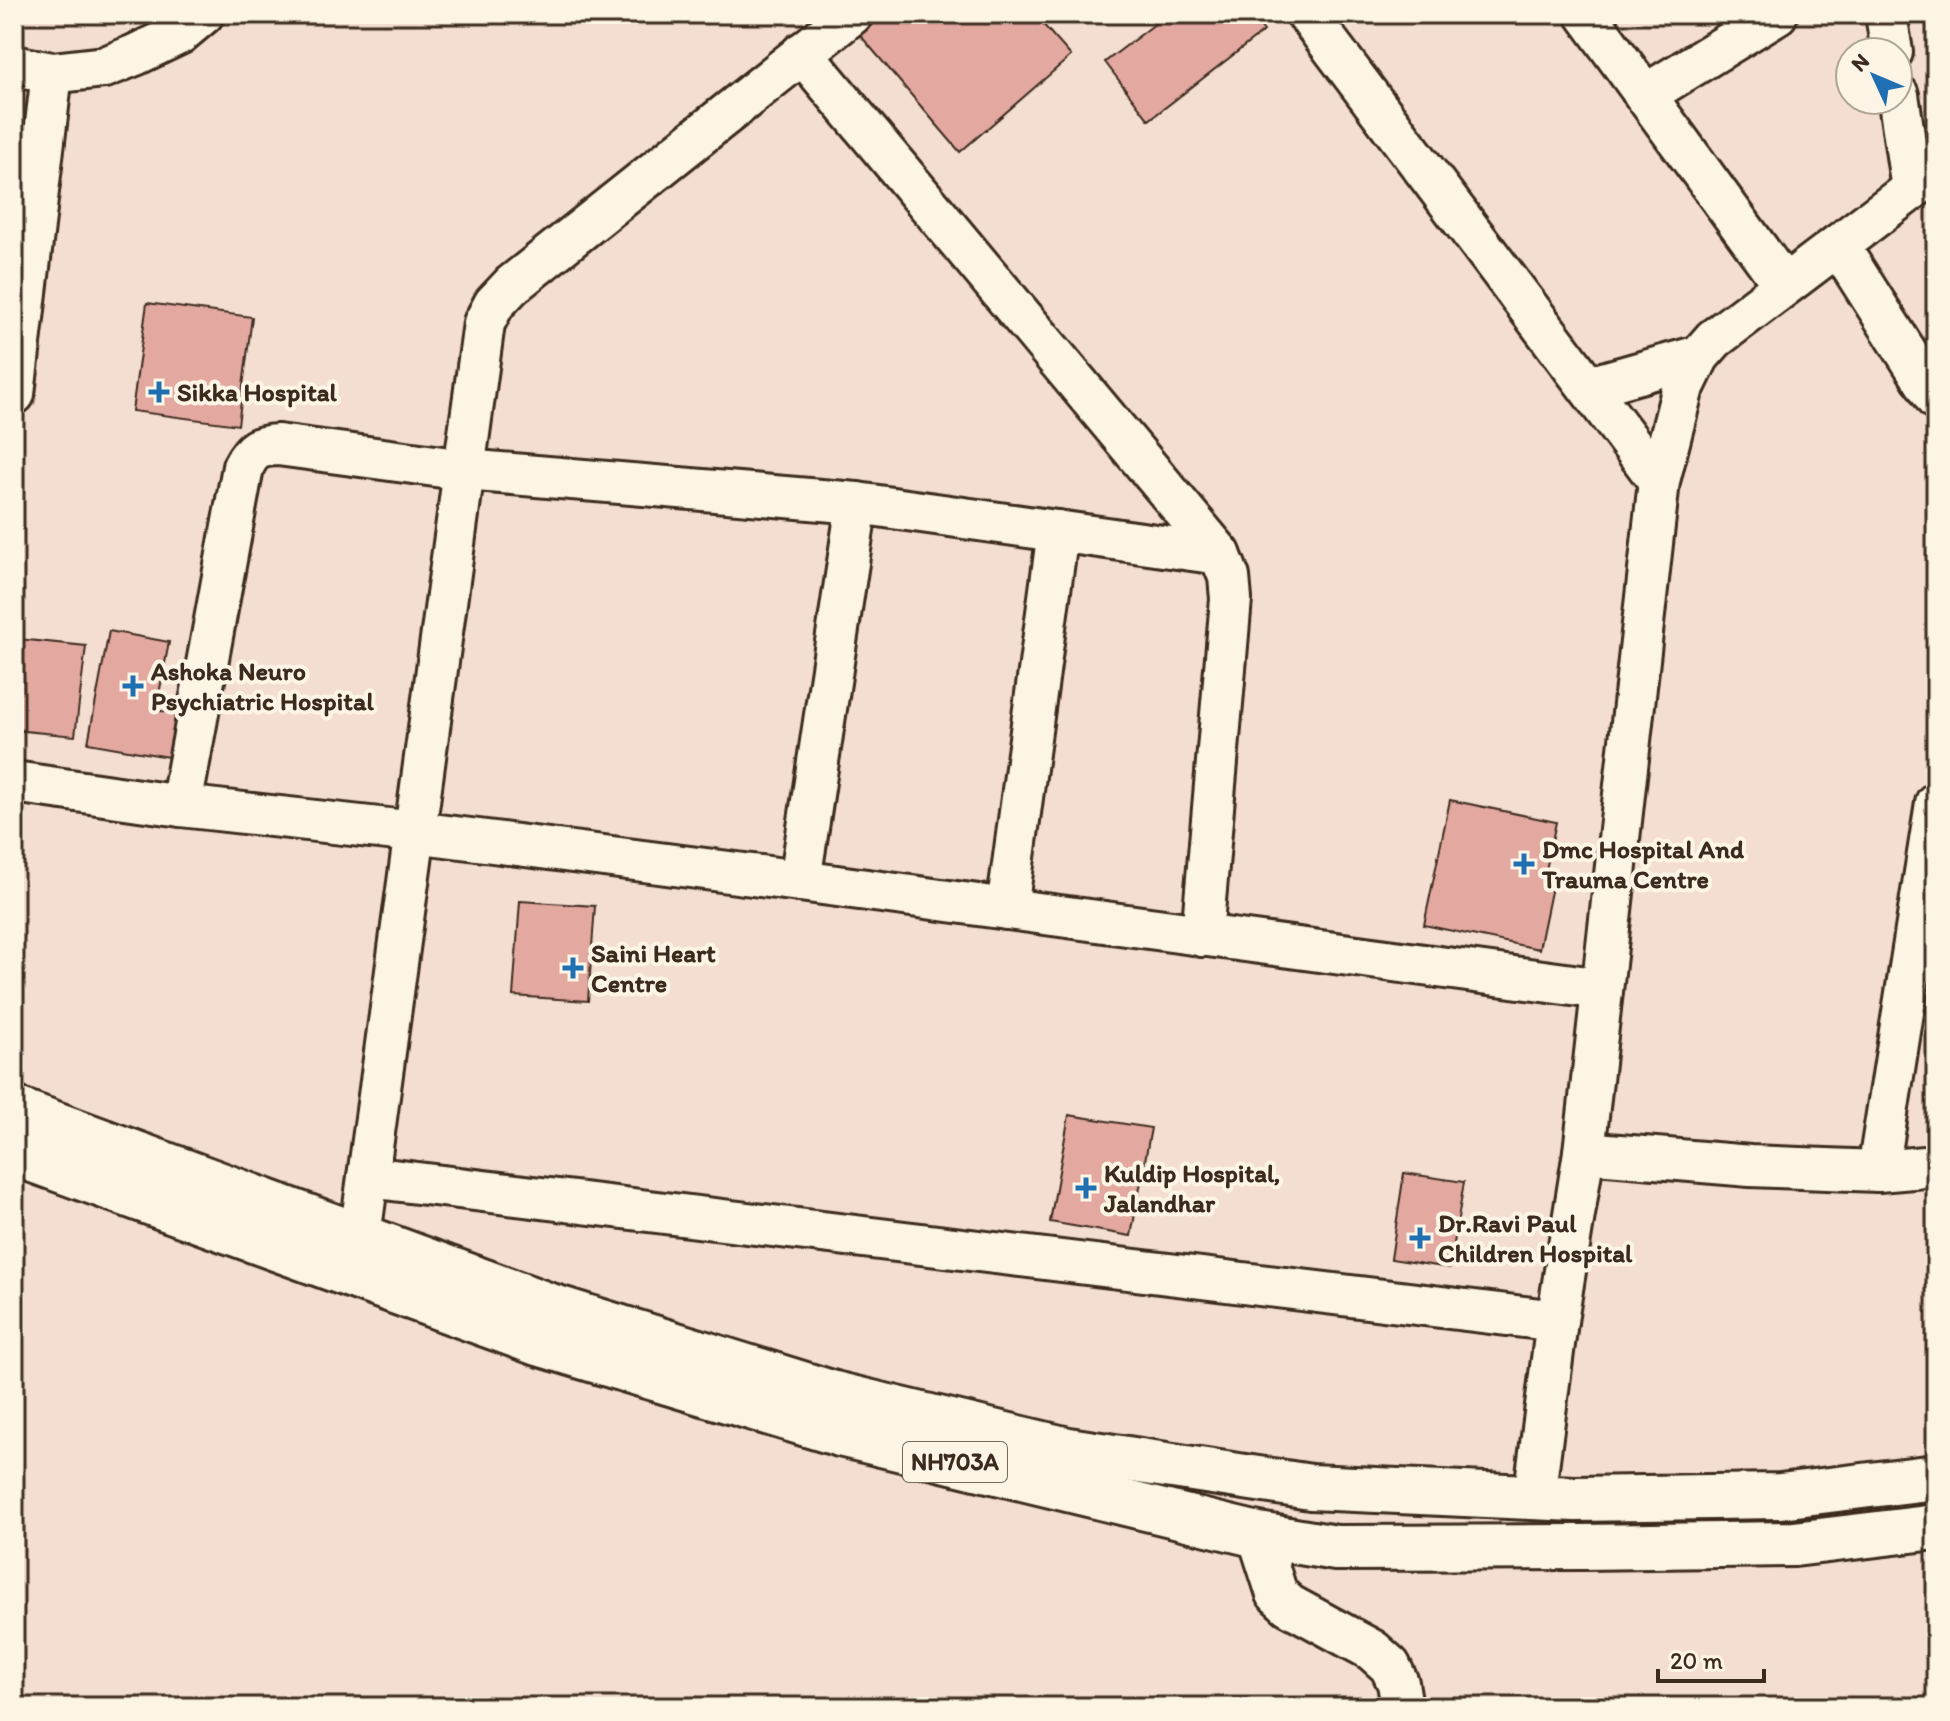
<svg xmlns="http://www.w3.org/2000/svg" width="1950" height="1721" font-family="Itim,sans-serif">
	<style>
		.building { fill: #e3a9a1; stroke: #3b2a1e; stroke-width: 2 }
		.lines { fill: none; stroke-linecap: round; stroke-linejoin: round }
		.minor-casing { stroke: #3b2a1e; stroke-width: 46 }
		.trunk-casing { stroke: #3b2a1e; stroke-width: 50 }
		.minor { stroke: #fcf5e5; stroke-width: 40 }
		.trunk { stroke: #fcf5e5; stroke-width: 44 }
		.poi-dot { fill: #1f6fb2; stroke: #fcf5e5; stroke-width: 3 }
		.labels { text-anchor: middle; stroke-width: 8; stroke-linejoin: round; paint-order: stroke }
		.shield { fill: #fcf5e5; stroke: #75675a; stroke-width: 2 }
		.shield-label { font-size: 24px; font-weight: bold; fill: #3b2a1e }
		.poi-label { font-size: 26px; font-weight: bold; fill: #3b2a1e; stroke: #fcf5e5; text-anchor: start }
	</style>
	<rect width="100%" height="100%" fill="#f4ded1"/>
	<filter id="ink" filterUnits="userSpaceOnUse"><feTurbulence type="fractalNoise" baseFrequency=".0125" numOctaves="2"/><feDisplacementMap in="SourceGraphic" scale="16" xChannelSelector="R" yChannelSelector="G"/><feConvolveMatrix kernelMatrix="1 2 1 2 8 2 1 2 1" color-interpolation-filters="sRGB"/></filter>
	<g filter="url(#ink)">
		<g class="building">
			<path d="M 884,14 L 1034,14 L 1071,56 L 960,152 L 860,35 Z"/>
			<path d="M 1168,14 L 1251,14 L 1264,31 L 1149,120 L 1105,62 Z"/>
			<path d="M 147,303 L 252,317 L 238,425 L 132,411 Z"/>
			<path d="M 109,631 L 169,642 L 156,710 L 188,716 L 180,759 L 88,743 Z"/>
			<path d="M 18,639 L 86,646 L 75,736 L 14,730 L 14,679 Z"/>
			<path d="M 1450,800 L 1556,822 L 1545,875 L 1554,877 L 1539,949 L 1424,925 Z"/>
			<path d="M 520,901 L 595,906 L 588,1001 L 513,996 Z"/>
			<path d="M 1069,1115 L 1151,1128 L 1131,1236 L 1050,1222 Z"/>
			<path d="M 1404,1173 L 1464,1182 L 1450,1268 L 1391,1259 Z"/>
		</g>
		<g class="lines">
			<g class="minor-casing">
				<g id="minor">
					<path d="M 1307,14 L 1659,481"/>
					<path d="M 1586,14 L 1784,285"/>
					<path d="M 1886,14 L 1892,52"/>
					<path d="M 802,53 L 1220,554 L 1229,577 L 1231,599 L 1202,936"/>
					<path d="M 14,66 L 52,73 L 105,67 L 135,55 L 179,34 L 203,14"/>
					<path d="M 1645,95 L 1777,14"/>
					<path d="M 1898,95 L 1912,189"/>
					<path d="M 1838,245 L 1936,399"/>
					<path d="M 1589,387 L 1699,356"/>
					<path d="M 14,394 L 52,73"/>
					<path d="M 14,782 L 181,806 L 415,832 L 800,881 L 1602,989"/>
					<path d="M 181,806 L 243,467 C 252,449 258,446 278,445 L 465,470 L 857,503 L 1220,554"/>
					<path d="M 800,881 L 857,503"/>
					<path d="M 1007,909 L 1058,531"/>
					<path d="M 1584,1152 L 1750,1166 L 1878,1171 L 1936,1166"/>
					<path d="M 1878,1171 L 1936,803"/>
					<path d="M 368,1177 L 1557,1321"/>
					<path d="M 360,1236 L 484,323 L 494,304 L 512,285 L 852,14"/>
					<path d="M 1534,1498 L 1557,1321 L 1584,1152 L 1659,481 L 1682,391 L 1699,356 L 1714,339 L 1936,171"/>
					<path d="M 1258,1535 L 1277,1594 L 1289,1605 L 1372,1650 L 1390,1666 L 1398,1683 L 1402,1707"/>
				</g>
			</g>
			<g class="trunk-casing">
				<g id="trunk">
					<path d="M 14,1109 L 547,1305 L 834,1394 L 1068,1450 L 1311,1487 L 1575,1499 L 1780,1496 L 1936,1477"/>
					<path d="M 14,1153 L 535,1342 L 840,1434 L 1258,1535 L 1336,1548 L 1583,1547 L 1794,1544 L 1936,1527"/>
				</g>
			</g>
			<use href="#minor" class="minor"/>
			<use href="#trunk" class="trunk"/>
		</g>
	</g>
	<g class="poi-dot">
		<path d="M155 380h8v8h8v8h-8v8h-8v-8h-8v-8h8z"/>
		<path d="M129 674h8v8h8v8h-8v8h-8v-8h-8v-8h8z"/>
		<path d="M1520 852h8v8h8v8h-8v8h-8v-8h-8v-8h8z"/>
		<path d="M569 956h8v8h8v8h-8v8h-8v-8h-8v-8h8z"/>
		<path d="M1082 1176h8v8h8v8h-8v8h-8v-8h-8v-8h8z"/>
		<path d="M1416 1226h8v8h8v8h-8v8h-8v-8h-8v-8h8z"/>
	</g>
	<g class="labels">
		<rect class="shield" x="903" y="1442" width="104" height="40" rx="6"/>
		<g class="shield-label">
			<text x="955" y="1470">NH703A</text>
		</g>
		<g class="poi-label">
			<text x="177" y="401">Sikka Hospital</text>
			<text x="151" y="680">Ashoka Neuro<tspan x="151" dy="30">Psychiatric Hospital</tspan></text>
			<text x="1542" y="858">Dmc Hospital And<tspan x="1542" dy="30">Trauma Centre</tspan></text>
			<text x="591" y="962">Saini Heart<tspan x="591" dy="30">Centre</tspan></text>
			<text x="1104" y="1182">Kuldip Hospital,<tspan x="1104" dy="30">Jalandhar</tspan></text>
			<text x="1438" y="1232">Dr.Ravi Paul<tspan x="1438" dy="30">Children Hospital</tspan></text>
		</g>
	</g>
	<rect width="1950" height="1721" fill="none" stroke="#fcf5e5" stroke-width="48"/>
	<rect x="24" y="24" width="1902" height="1673" fill="none" stroke="#3b2a1e" stroke-width="3" filter="url(#ink)"/>
	<g transform="translate(1874 76) rotate(314)"><circle r="38" fill="#fcf5e5" stroke="#afa495" stroke-width="2"/>
	<path d="M0-6L14 30L0 20L-14 30Z" fill="#1f6fb2"/>
	<text y="-12" font-size="22" font-weight="bold" text-anchor="middle" fill="#3b2a1e">N</text>
	</g>
	<path d="M1658 1669v12h106v-12" fill="none" stroke="#3b2a1e" stroke-width="4"/>
	<text x="1670" y="1669" font-size="24" fill="#3b2a1e" stroke="#fcf5e5" stroke-width="6" paint-order="stroke">20 m</text>
</svg>
